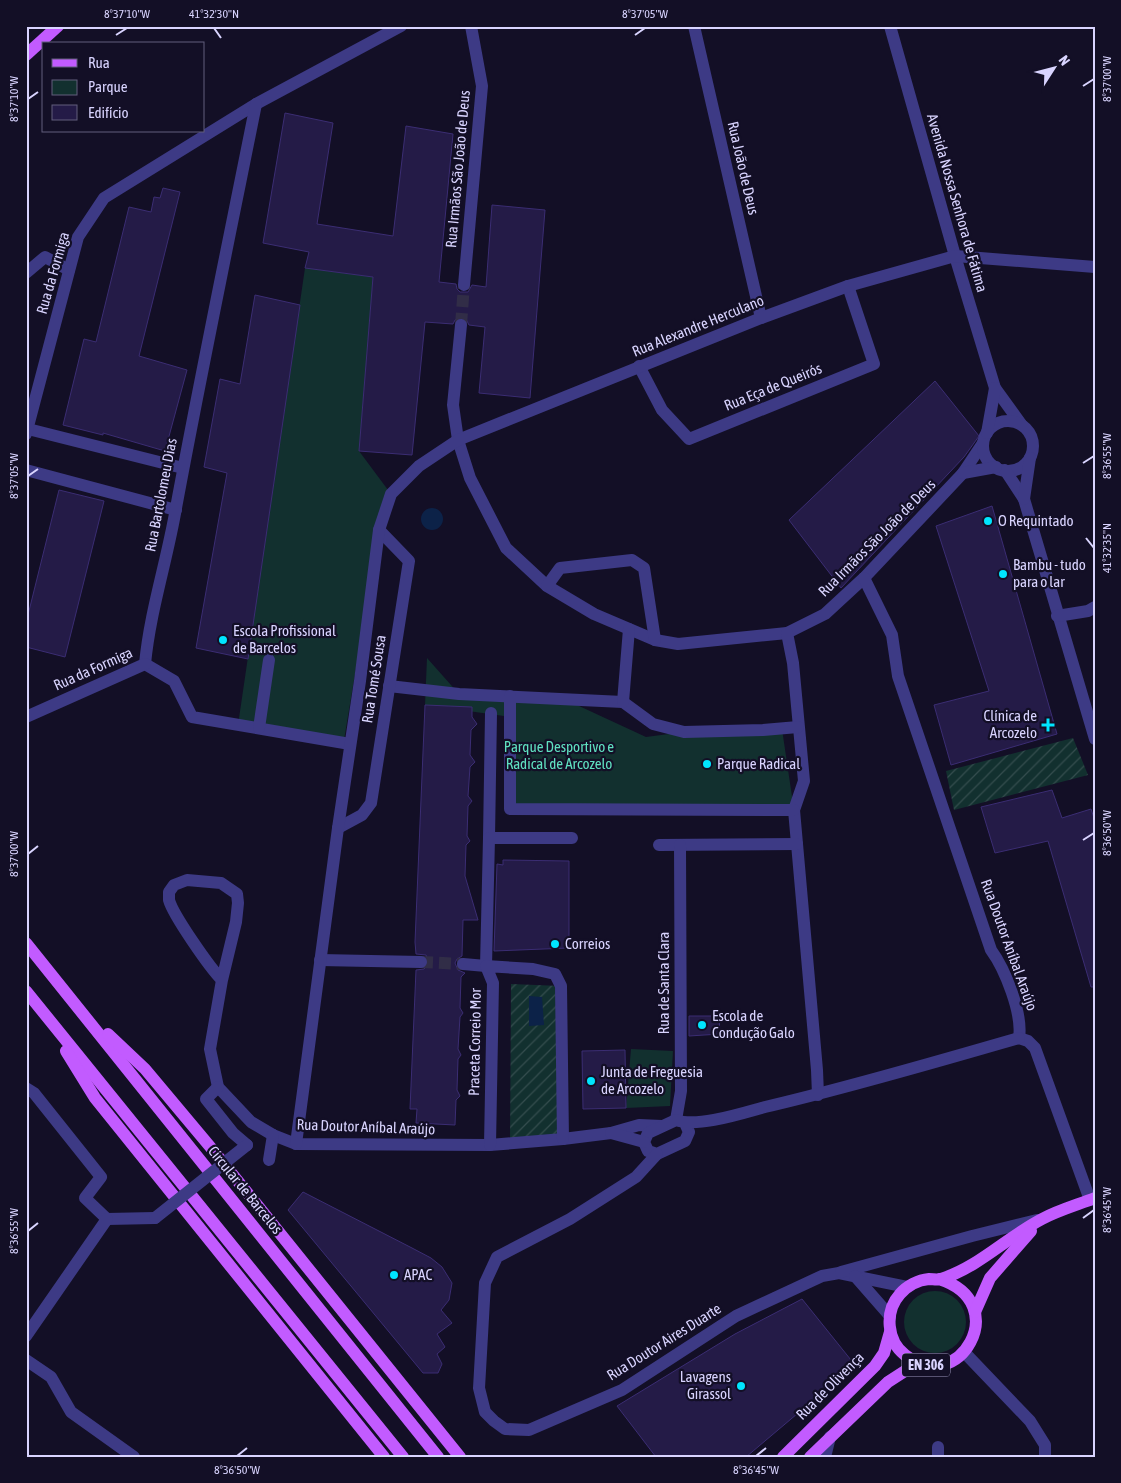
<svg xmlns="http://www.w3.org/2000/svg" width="1121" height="1483" font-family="'Asap Condensed',sans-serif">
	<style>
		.green { fill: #12302f }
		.garden { fill: url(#garden-furrows) }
		.water { fill: #0c2248 }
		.building { fill: #241b47; stroke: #3b2d73 }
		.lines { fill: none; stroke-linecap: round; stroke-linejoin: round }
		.minor-tunnel { stroke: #312d47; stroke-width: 12; stroke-dasharray: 12 6; stroke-linecap: butt }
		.minor { stroke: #3d3a85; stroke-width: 12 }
		.major { stroke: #c25bff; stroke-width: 12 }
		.minor-bridge { stroke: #3d3a85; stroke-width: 12 }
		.ticks { fill: none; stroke: #d9d4ff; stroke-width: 2 }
		.poi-dot { fill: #00e5ff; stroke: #130f26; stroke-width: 2 }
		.labels { text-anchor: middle; stroke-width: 4.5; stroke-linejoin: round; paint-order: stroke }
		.shield { fill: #130f26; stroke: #9e99be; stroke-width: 1 }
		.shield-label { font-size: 14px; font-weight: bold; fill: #d9d4ff }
		.street-label { font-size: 15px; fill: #d9d4ff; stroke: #130f26 }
		.poi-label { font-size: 15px; fill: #d9d4ff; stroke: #130f26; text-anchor: start }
		.park-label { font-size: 15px; fill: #5fe0c0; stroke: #130f26 }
		.neatline { fill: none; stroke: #d9d4ff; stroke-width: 2 }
		.ticks-label { font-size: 12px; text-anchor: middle; fill: #d9d4ff }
	</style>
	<defs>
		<pattern id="garden-furrows" width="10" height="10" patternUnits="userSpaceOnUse" patternTransform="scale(1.25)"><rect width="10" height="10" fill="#12302f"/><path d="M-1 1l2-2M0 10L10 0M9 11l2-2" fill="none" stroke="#344d4e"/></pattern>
	</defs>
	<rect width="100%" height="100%" fill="#130f26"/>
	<g class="green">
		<path d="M 305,268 L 373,277 L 359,451 L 391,494 L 379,530 L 344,740 L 238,725 Z"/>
		<path d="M 427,658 L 459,694 L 564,699 L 646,737 L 684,732 L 782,729 L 794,810 L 505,809 L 504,716 L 425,705 Z"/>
		<path d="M 631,1049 L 673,1051 L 670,1106 L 626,1108 Z"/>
		<circle cx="935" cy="1322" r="31"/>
	</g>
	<g class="garden">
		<path d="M 1073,738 L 1088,775 L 954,810 L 946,771 Z"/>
		<path d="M 511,984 L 561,986 L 563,1139 L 510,1143 Z"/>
	</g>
	<g class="water">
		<circle cx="432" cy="519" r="11"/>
		<path d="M 529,996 L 542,997 L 544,1025 L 529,1026 Z"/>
	</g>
	<g class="building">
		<path d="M 285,113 L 333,123 L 317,224 L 393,236 L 406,126 L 453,134 L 439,282 L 456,284 L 457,289 L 460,292 L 468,292 L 472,285 L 486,287 L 492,205 L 545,210 L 530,398 L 479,393 L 485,327 L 469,325 L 466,319 L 461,317 L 455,320 L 453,324 L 425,322 L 412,455 L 359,451 L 373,277 L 305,268 L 309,252 L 263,243 Z"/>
		<path d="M 163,188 L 180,192 L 139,356 L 187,370 L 165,451 L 103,433 L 103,435 L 63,425 L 84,339 L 96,342 L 129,207 L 151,212 L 154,197 L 160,198 Z"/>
		<path d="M 255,295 L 300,305 L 248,659 L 196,648 L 227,473 L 204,467 L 220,379 L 240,384 Z"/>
		<path d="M 935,381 L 979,436 L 964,457 L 841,588 L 789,520 Z"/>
		<path d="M 59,490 L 104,501 L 65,657 L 26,647 L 26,623 Z"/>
		<path d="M 992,506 L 1057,734 L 951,765 L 934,705 L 989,691 L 936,526 Z"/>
		<path d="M 425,705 L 472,707 L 472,717 L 477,724 L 471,730 L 470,755 L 475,762 L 470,767 L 468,796 L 472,801 L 468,806 L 467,836 L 470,841 L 466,845 L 465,876 L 478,920 L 463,920 L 462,956 L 457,959 L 455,963 L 458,970 L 465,973 L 461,977 L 460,1008 L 463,1013 L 460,1017 L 458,1049 L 461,1055 L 458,1059 L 457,1090 L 460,1096 L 456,1100 L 455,1125 L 416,1123 L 417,1109 L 410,1109 L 416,970 L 424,969 L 429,963 L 426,955 L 416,954 L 415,942 Z"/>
		<path d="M 1052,790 L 1062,818 L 1091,809 L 1095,821 L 1095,987 L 1091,987 L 1048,841 L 995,853 L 981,807 Z"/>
		<path d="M 503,860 L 569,861 L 569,948 L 494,951 L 497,864 L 503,865 Z"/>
		<path d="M 689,1016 L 719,1016 L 720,1034 L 689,1036 Z"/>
		<path d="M 625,1050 L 626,1108 L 583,1109 L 582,1051 Z"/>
		<path d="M 303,1192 L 412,1248 L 431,1258 L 442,1267 L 452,1283 L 449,1300 L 441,1310 L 452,1323 L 437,1334 L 445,1347 L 437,1354 L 442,1364 L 438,1373 L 423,1373 L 288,1210 Z"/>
		<path d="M 802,1299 L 855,1365 L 746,1457 L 656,1457 L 617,1406 L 735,1334 Z"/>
	</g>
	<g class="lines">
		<g class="minor-tunnel">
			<path d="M 461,325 L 464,285"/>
			<path d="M 421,962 L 463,964"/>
		</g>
		<g class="minor">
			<path d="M 694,26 L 761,318"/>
			<path d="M 890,26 L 955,256 L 995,388 L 1021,424"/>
			<path d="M 26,273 L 45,257 L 69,270"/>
			<path d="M 464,285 L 482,86 L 471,26"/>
			<path d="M 461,325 L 453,405 L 458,440 L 470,478 L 506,548 L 547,586 L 594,614 L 655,640 L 678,644 L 787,633 L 825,614 L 864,578 L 963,473 L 983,443"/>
			<path d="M 639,366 L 662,410 L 689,439 L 874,364 L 848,286"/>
			<circle cx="1008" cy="446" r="25"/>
			<path d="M 28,429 L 183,468"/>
			<path d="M 987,433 L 995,388"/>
			<path d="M 26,434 L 78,237 L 104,198 L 256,104 L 401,26"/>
			<path d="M 26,470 L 176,510"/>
			<path d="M 1005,470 L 1024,499 L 1095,739"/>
			<path d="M 963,473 L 996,467"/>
			<path d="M 1024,499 L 1030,458"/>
			<path d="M 864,578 L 892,635 L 898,676 L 991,950 C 1005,969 1023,1014 1019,1038"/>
			<path d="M 547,586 L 560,568 L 632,560 L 644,568 L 655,640"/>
			<path d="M 1057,616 L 1088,611 L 1095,607"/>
			<path d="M 787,633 L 793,663 L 804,781 L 794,810 L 817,1070 L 818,1095"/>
			<path d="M 145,664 C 150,611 167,561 176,508 C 201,373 229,239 256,104"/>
			<path d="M 145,664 L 174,681 L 192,717 L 350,744"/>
			<path d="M 389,686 L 459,694 L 623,702 L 653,724 L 684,732 L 763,730 L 798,727"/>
			<path d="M 510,696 L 510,809 L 794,810"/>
			<path d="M 623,702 L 629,629"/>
			<path d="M 26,717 L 145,664"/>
			<path d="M 259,728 L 269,660"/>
			<path d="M 338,828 L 362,815 L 371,803 L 409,561 L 379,530"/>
			<path d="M 489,838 L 491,713"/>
			<path d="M 659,845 L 797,844"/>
			<path d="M 320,960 L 421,962"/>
			<path d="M 463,964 L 486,966 L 489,838 L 572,838"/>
			<path d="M 222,980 C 210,968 173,915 169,900 C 169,898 169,895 169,892 L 174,885 L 187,880 L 221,883 L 237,894 L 238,903 L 236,922 L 222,980 L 210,1049 L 218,1087 L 251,1122 L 273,1135 L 296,1144 L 490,1145 L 563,1139 L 611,1133 L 639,1125 L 662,1126"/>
			<path d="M 1019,1038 L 1028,1041 L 1035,1048 L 1090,1200"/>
			<path d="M 218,1087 L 206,1099 L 233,1133 L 247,1145"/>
			<path d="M 26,1088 L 34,1093 L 101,1177 L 85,1198 L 107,1219 L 155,1218"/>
			<path d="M 676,1120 L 681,1091 L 680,845"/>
			<path d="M 685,1123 L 689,1132 L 685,1141 L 657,1154 L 648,1151 L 644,1142 L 648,1133 L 676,1120 C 697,1128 743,1113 765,1107 C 851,1087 935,1062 1019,1038"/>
			<path d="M 611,1133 L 644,1142"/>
			<path d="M 296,1144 L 338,828 L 360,681 L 379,530 L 391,494 L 419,466 L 458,440 L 761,318 L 848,286 L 955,256 L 1095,267"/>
			<path d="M 490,1145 L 493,983 L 486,966 L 533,969 L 555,974 L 561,986 L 563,1139"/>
			<path d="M 657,1154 L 636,1177 L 570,1219 L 497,1257 L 485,1283 L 479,1388 L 485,1412 L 494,1421 L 505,1429 L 529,1430 L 622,1390 L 736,1316 L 822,1276 L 839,1273 L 907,1287"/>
			<path d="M 269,1160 L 273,1135"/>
			<path d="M 841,1272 L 972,1236 L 1037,1220"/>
			<path d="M 855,1276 L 890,1316"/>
			<path d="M 26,1336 L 107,1219"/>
			<path d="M 964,1352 L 1030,1421 L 1045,1445 L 1045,1457"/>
			<path d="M 26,1360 L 51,1377 L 71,1412 L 134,1457"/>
			<path d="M 825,1457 L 830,1437"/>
			<path d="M 938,1457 L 938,1447"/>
		</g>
		<g class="major">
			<path d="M 26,55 L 58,26"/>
			<path d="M 26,943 L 438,1457"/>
			<path d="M 26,991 L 403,1457"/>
			<path d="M 108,1034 L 145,1069 L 212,1149 L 460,1457"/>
			<path d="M 66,1051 L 95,1098 L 384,1457"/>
			<path d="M 939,1279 C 1015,1303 958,1398 905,1355 C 887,1341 884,1312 900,1294 C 907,1286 918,1280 929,1279 C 933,1279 937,1280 941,1279 C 979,1267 1007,1237 1042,1219 C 1059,1210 1077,1205 1095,1198"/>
			<path d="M 975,1312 L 990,1278 L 1031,1231"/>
			<path d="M 783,1457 L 875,1366 L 884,1353 L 890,1332"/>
			<path d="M 810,1457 L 888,1382 L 905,1371 L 926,1365"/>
		</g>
		<path class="minor-bridge" d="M 155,1218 L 247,1145"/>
	</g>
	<path class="ticks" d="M 214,28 L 221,38M 116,35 L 127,28M 635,35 L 645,28M 1083,86 L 1094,79M 28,99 L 38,92M 1083,463 L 1094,456M 28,476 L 38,469M 1086,538 L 1094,548M 1083,840 L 1094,833M 28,854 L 38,846M 1083,1218 L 1094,1210M 28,1231 L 38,1223M 237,1456 L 247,1448M 756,1456 L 766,1448"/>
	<g class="poi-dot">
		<circle cx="988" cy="521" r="5"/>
		<circle cx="1003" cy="574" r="5"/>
		<circle cx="223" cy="640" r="5"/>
		<path d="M1045.5 717.5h5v5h5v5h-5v5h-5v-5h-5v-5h5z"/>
		<circle cx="707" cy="764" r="5"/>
		<circle cx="555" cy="944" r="5"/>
		<circle cx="702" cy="1025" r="5"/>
		<circle cx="591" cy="1081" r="5"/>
		<circle cx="394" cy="1275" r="5"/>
		<circle cx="741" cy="1386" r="5"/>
	</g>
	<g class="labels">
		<rect class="shield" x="902" y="1353.5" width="48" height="23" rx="4"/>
		<g class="shield-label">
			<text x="926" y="1370">EN 306</text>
		</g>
		<g class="street-label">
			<text transform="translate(743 168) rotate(77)" y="5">Rua João de Deus</text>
			<text transform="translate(458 169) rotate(-85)" y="5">Rua Irmãos São João de Deus</text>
			<text transform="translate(957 203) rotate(74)" y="5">Avenida Nossa Senhora de Fátima</text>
			<text transform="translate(53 273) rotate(-74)" y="5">Rua da Formiga</text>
			<text transform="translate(698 326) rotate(-22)" y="5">Rua Alexandre Herculano</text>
			<text transform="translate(773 387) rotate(-22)" y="5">Rua Eça de Queirós</text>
			<text transform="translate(161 495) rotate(-79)" y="5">Rua Bartolomeu Dias</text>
			<text transform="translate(877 538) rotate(-45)" y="5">Rua Irmãos São João de Deus</text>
			<text transform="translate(93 669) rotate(-24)" y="5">Rua da Formiga</text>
			<text transform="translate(374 679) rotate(-81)" y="5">Rua Tomé Sousa</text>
			<text transform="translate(1009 945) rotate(70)" y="5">Rua Doutor Aníbal Araújo</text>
			<text transform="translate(664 983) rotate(-90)" y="5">Rua de Santa Clara</text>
			<text transform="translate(475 1042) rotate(-89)" y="5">Praceta Correio Mor</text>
			<text transform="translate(366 1127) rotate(2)" y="5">Rua Doutor Aníbal Araújo</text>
			<text transform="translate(245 1190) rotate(51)" y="5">Circular de Barcelos</text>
			<text transform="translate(664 1342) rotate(-32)" y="5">Rua Doutor Aires Duarte</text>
			<text transform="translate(830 1386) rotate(-45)" y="5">Rua de Olivença</text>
		</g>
		<g class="poi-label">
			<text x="998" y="526">O Requintado</text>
			<text x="1013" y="570">Bambu - tudo<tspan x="1013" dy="17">para o lar</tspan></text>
			<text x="233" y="636">Escola Profissional<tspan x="233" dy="17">de Barcelos</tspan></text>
			<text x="1037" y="721" text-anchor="end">Clínica de<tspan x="1037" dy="17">Arcozelo</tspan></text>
			<text x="717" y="769">Parque Radical</text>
			<text x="565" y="949">Correios</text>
			<text x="712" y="1021">Escola de<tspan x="712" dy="17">Condução Galo</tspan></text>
			<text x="601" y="1077">Junta de Freguesia<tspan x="601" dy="17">de Arcozelo</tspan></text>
			<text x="404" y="1280">APAC</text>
			<text x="731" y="1382" text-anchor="end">Lavagens<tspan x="731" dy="17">Girassol</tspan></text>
		</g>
		<g class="park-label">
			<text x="559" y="752">Parque Desportivo e<tspan x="559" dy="17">Radical de Arcozelo</tspan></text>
		</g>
	</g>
	<rect width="1121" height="1483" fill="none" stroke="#130f26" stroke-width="55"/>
	<rect x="42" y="42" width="162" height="90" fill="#130f26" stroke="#625e7d"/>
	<rect x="52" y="59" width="25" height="8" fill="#c25bff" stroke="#625e7d"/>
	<text x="88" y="68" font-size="15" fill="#d9d4ff">Rua</text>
	<rect x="52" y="80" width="25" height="15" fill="#12302f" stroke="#625e7d"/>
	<text x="88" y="92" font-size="15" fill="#d9d4ff">Parque</text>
	<rect x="52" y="105" width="25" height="15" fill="#241b47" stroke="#625e7d"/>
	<text x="88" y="118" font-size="15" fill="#d9d4ff">Edifício</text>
	<g transform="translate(1054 68) rotate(54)" stroke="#130f26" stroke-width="4" paint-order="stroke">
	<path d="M0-4L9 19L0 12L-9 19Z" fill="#d9d4ff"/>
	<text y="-8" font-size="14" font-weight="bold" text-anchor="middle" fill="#d9d4ff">N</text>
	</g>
	<rect x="28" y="28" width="1066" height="1428" class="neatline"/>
	<g class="ticks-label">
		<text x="127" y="18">8°37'10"W</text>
		<text x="214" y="18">41°32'30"N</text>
		<text x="645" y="18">8°37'05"W</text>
		<text transform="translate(1107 79) rotate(-90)" y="4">8°37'00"W</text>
		<text transform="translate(14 99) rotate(-90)" y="4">8°37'10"W</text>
		<text transform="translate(1107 456) rotate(-90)" y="4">8°36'55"W</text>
		<text transform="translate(14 476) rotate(-90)" y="4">8°37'05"W</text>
		<text transform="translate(1107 548) rotate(-90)" y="4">41°32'35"N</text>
		<text transform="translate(1107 833) rotate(-90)" y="4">8°36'50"W</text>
		<text transform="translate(14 854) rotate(-90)" y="4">8°37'00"W</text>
		<text transform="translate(1107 1210) rotate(-90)" y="4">8°36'45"W</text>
		<text transform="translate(14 1231) rotate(-90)" y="4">8°36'55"W</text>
		<text x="237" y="1474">8°36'50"W</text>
		<text x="756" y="1474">8°36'45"W</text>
	</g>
</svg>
